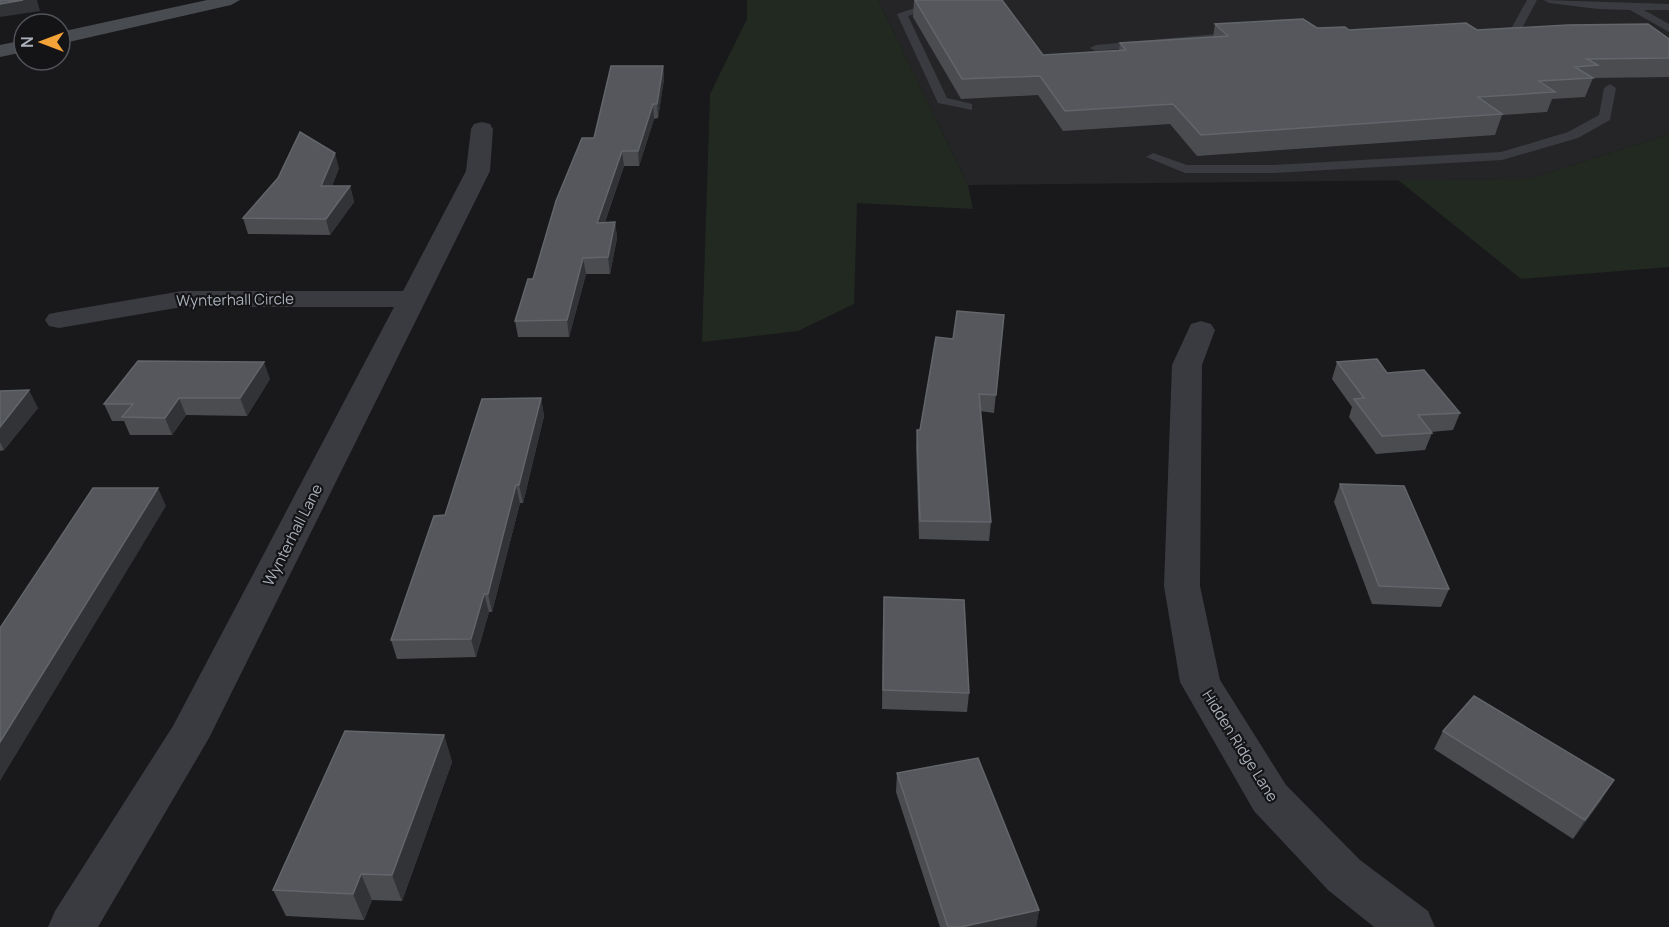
<svg xmlns="http://www.w3.org/2000/svg" width="1669" height="927" font-family="Manrope,sans-serif">
	<style>
		.built { fill: #252528 }
		.green { fill: #212921 }
		.lines { fill: none; stroke-linecap: round; stroke-linejoin: round }
		.lane { fill: #3a3b40; fill-rule: evenodd }
		.street { fill: #3a3b40; fill-rule: evenodd }
		.secondary { fill: #484b50; fill-rule: evenodd }
		.wall { fill: #4a4c50 }
		.shaded-wall { fill: #323336 }
		.building { fill: #55575c; stroke: #62656a; stroke-width: 1.5 }
		.labels { text-anchor: middle; stroke-width: 4.5; stroke-linejoin: round; paint-order: stroke }
		.street-label { font-size: 15px; fill: #abb1bb; stroke: #141416 }
	</style>
	<rect width="100%" height="100%" fill="#19191b"/>
	<path class="built" d="M 878,0 L 1669,0 L 1669,134 L 1529,179 L 968,185 Z"/>
	<g class="green">
		<path d="M 747,0 L 878,0 L 968,185 L 973,209 L 857,203 L 854,304 L 798,331 L 702,342 L 710,94 L 747,19 Z"/>
		<path d="M 1669,134 L 1669,267 L 1521,279 L 1398,180 L 1529,179 Z"/>
	</g>
	<g class="lines">
		<g class="lane">
			<path d="M 1527,0 L 1537,0 L 1520,32 L 1488,33 L 1488,29 L 1512,27 Z"/>
			<path d="M 1544,0 L 1669,4 L 1669,10 L 1644,10 L 1669,24 L 1669,32 L 1630,10 L 1598,9 L 1549,3 Z"/>
			<path d="M 930,3 L 935,6 L 934,8 L 908,16 L 947,98 L 972,104 L 972,110 L 938,103 L 897,14 Z"/>
			<path d="M 1238,32 L 1242,33 L 1242,37 L 1096,51 L 1090,48 L 1096,45 Z"/>
			<path d="M 1610,84 L 1616,88 L 1610,120 L 1578,138 L 1502,160 L 1274,173 L 1185,173 L 1146,157 L 1153,153 L 1187,165 L 1274,165 L 1501,152 L 1568,132 L 1599,115 L 1604,88 Z"/>
		</g>
		<g class="street">
			<path d="M 482,122 L 490,124 L 493,129 L 490,171 L 209,738 L 98,927 L 48,927 L 55,911 L 173,726 L 394,307 L 182,307 L 59,328 L 49,326 L 45,320 L 49,314 L 59,312 L 182,291 L 403,291 L 466,171 L 471,129 L 474,124 Z"/>
			<path d="M 1201,321 L 1211,324 L 1215,330 L 1202,365 L 1200,586 L 1220,680 L 1286,785 L 1360,860 L 1428,911 L 1435,927 L 1374,927 L 1328,890 L 1254,811 L 1180,682 L 1164,586 L 1172,365 L 1191,324 Z"/>
		</g>
		<g class="secondary">
			<path d="M 207,0 L 240,0 L 231,5 L 60,44 L 60,32 Z"/>
			<path d="M 24,40 L 24,52 L 0,57 L 0,45 Z"/>
		</g>
	</g>
	<g class="wall">
		<path d="M 914,0 L 1002,0 L 1043,55 L 1119,50 L 1120,43 L 1213,37 L 1215,24 L 1349,30 L 1477,30 L 1669,39 L 1669,77 L 1593,78 L 1585,97 L 1552,99 L 1547,112 L 1502,115 L 1495,135 L 1197,156 L 1170,124 L 1063,131 L 1038,95 L 961,99 L 913,17 Z"/>
		<path d="M 663,66 L 664,79 L 658,118 L 654,119 L 639,166 L 624,166 L 605,222 L 615,222 L 617,238 L 610,274 L 586,274 L 569,337 L 518,337 L 515,321 L 594,138 Z"/>
		<path d="M 339,168 L 332,186 L 350,186 L 354,202 L 330,235 L 248,234 L 243,218 Z"/>
		<path d="M 1004,315 L 994,413 L 980,411 L 991,522 L 989,541 L 919,539 L 916,448 L 917,430 L 920,430 Z"/>
		<path d="M 1337,362 L 1387,373 L 1460,413 L 1453,430 L 1431,432 L 1432,433 L 1425,450 L 1376,454 L 1349,417 L 1352,407 L 1332,379 Z"/>
		<path d="M 270,379 L 247,416 L 186,415 L 172,435 L 130,435 L 124,421 L 112,421 L 104,404 Z"/>
		<path d="M 0,391 L 38,408 L 4,450 L 0,451 Z"/>
		<path d="M 541,398 L 544,416 L 523,503 L 520,503 L 492,612 L 489,612 L 476,657 L 397,659 L 391,640 L 445,515 Z"/>
		<path d="M 1340,484 L 1449,589 L 1441,607 L 1372,604 L 1334,502 Z"/>
		<path d="M 883,616 L 969,693 L 967,712 L 882,709 Z"/>
		<path d="M 1443,731 L 1602,799 L 1573,839 L 1434,749 Z"/>
		<path d="M 444,735 L 452,762 L 402,901 L 372,900 L 364,920 L 286,916 L 273,890 Z"/>
		<path d="M 897,773 L 1039,910 L 1036,927 L 940,927 L 896,792 Z"/>
	</g>
	<g class="shaded-wall">
		<path d="M 23,0 L 37,0 L 40,11 L 0,17 L 0,4 Z"/>
		<path d="M 663,66 L 664,79 L 658,118 L 657,104 Z"/>
		<path d="M 653,104 L 654,119 L 639,166 L 638,151 Z"/>
		<path d="M 622,151 L 624,166 L 599,238 L 597,223 Z"/>
		<path d="M 335,153 L 339,168 L 326,201 L 321,186 Z"/>
		<path d="M 350,186 L 354,202 L 330,235 L 326,219 Z"/>
		<path d="M 615,222 L 617,238 L 610,274 L 608,257 Z"/>
		<path d="M 583,258 L 586,274 L 569,337 L 567,320 Z"/>
		<path d="M 264,362 L 270,379 L 247,416 L 240,398 Z"/>
		<path d="M 29,390 L 38,408 L 4,450 L 0,442 L 0,427 Z"/>
		<path d="M 179,398 L 186,415 L 172,435 L 165,418 Z"/>
		<path d="M 541,398 L 544,416 L 523,503 L 519,485 Z"/>
		<path d="M 516,485 L 520,503 L 492,612 L 488,594 Z"/>
		<path d="M 158,488 L 166,506 L 0,781 L 0,742 Z"/>
		<path d="M 484,594 L 489,612 L 476,657 L 471,639 Z"/>
		<path d="M 444,735 L 452,762 L 402,901 L 392,875 Z"/>
		<path d="M 1614,780 L 1602,799 L 1573,839 L 1585,820 Z"/>
		<path d="M 361,874 L 372,900 L 364,920 L 353,894 Z"/>
		<path d="M 1039,910 L 1036,927 L 961,927 Z"/>
	</g>
	<g class="building">
		<path d="M 0,0 L 23,0 L 0,4 Z"/>
		<path d="M 915,0 L 1002,0 L 1043,55 L 1126,50 L 1120,43 L 1228,36 L 1215,24 L 1303,19 L 1317,28 L 1345,27 L 1349,30 L 1466,23 L 1477,30 L 1568,25 L 1648,24 L 1669,39 L 1669,58 L 1587,59 L 1598,65 L 1575,67 L 1593,78 L 1539,81 L 1555,92 L 1478,97 L 1502,114 L 1201,135 L 1173,104 L 1065,111 L 1040,76 L 962,79 Z"/>
		<path d="M 611,66 L 663,66 L 657,104 L 653,104 L 638,151 L 622,151 L 597,223 L 615,222 L 608,257 L 583,258 L 567,320 L 515,321 L 528,279 L 533,279 L 556,201 L 582,138 L 594,138 Z"/>
		<path d="M 300,132 L 335,153 L 321,186 L 350,186 L 326,219 L 243,218 L 278,178 Z"/>
		<path d="M 957,311 L 1004,315 L 996,395 L 979,394 L 991,522 L 920,521 L 917,430 L 920,430 L 936,337 L 953,339 Z"/>
		<path d="M 1377,359 L 1387,373 L 1424,370 L 1460,413 L 1418,415 L 1432,433 L 1382,436 L 1354,399 L 1364,398 L 1337,362 Z"/>
		<path d="M 138,361 L 264,362 L 240,398 L 179,398 L 165,418 L 122,417 L 133,404 L 104,404 Z"/>
		<path d="M 29,390 L 0,427 L 0,391 Z"/>
		<path d="M 541,398 L 519,485 L 516,485 L 488,594 L 484,594 L 471,639 L 391,640 L 434,516 L 445,515 L 482,399 Z"/>
		<path d="M 1340,484 L 1404,486 L 1449,589 L 1379,586 Z"/>
		<path d="M 93,488 L 158,488 L 0,742 L 0,628 Z"/>
		<path d="M 884,597 L 964,600 L 969,693 L 883,690 Z"/>
		<path d="M 1474,696 L 1614,780 L 1585,820 L 1443,731 Z"/>
		<path d="M 345,731 L 444,735 L 392,875 L 361,874 L 353,894 L 273,890 Z"/>
		<path d="M 978,758 L 1039,910 L 961,927 L 948,927 L 897,773 Z"/>
	</g>
	<g class="labels">
		<g class="street-label">
			<text transform="translate(235 300) rotate(-1)" y="5">Wynterhall Circle</text>
			<text transform="translate(293 535) rotate(-63)" y="5">Wynterhall Lane</text>
			<text transform="translate(1240 746) rotate(58)" y="5">Hidden Ridge Lane</text>
		</g>
	</g>
	<g transform="translate(42 42) rotate(270)"><circle r="28" fill="#141416" stroke="#505358" stroke-width="1.5"/>
	<path d="M0-4.5L10 22L0 15L-10 22Z" fill="#f4a338"/>
	<text y="-9" font-size="16" font-weight="bold" text-anchor="middle" fill="#abb1bb">N</text>
	</g>
</svg>
